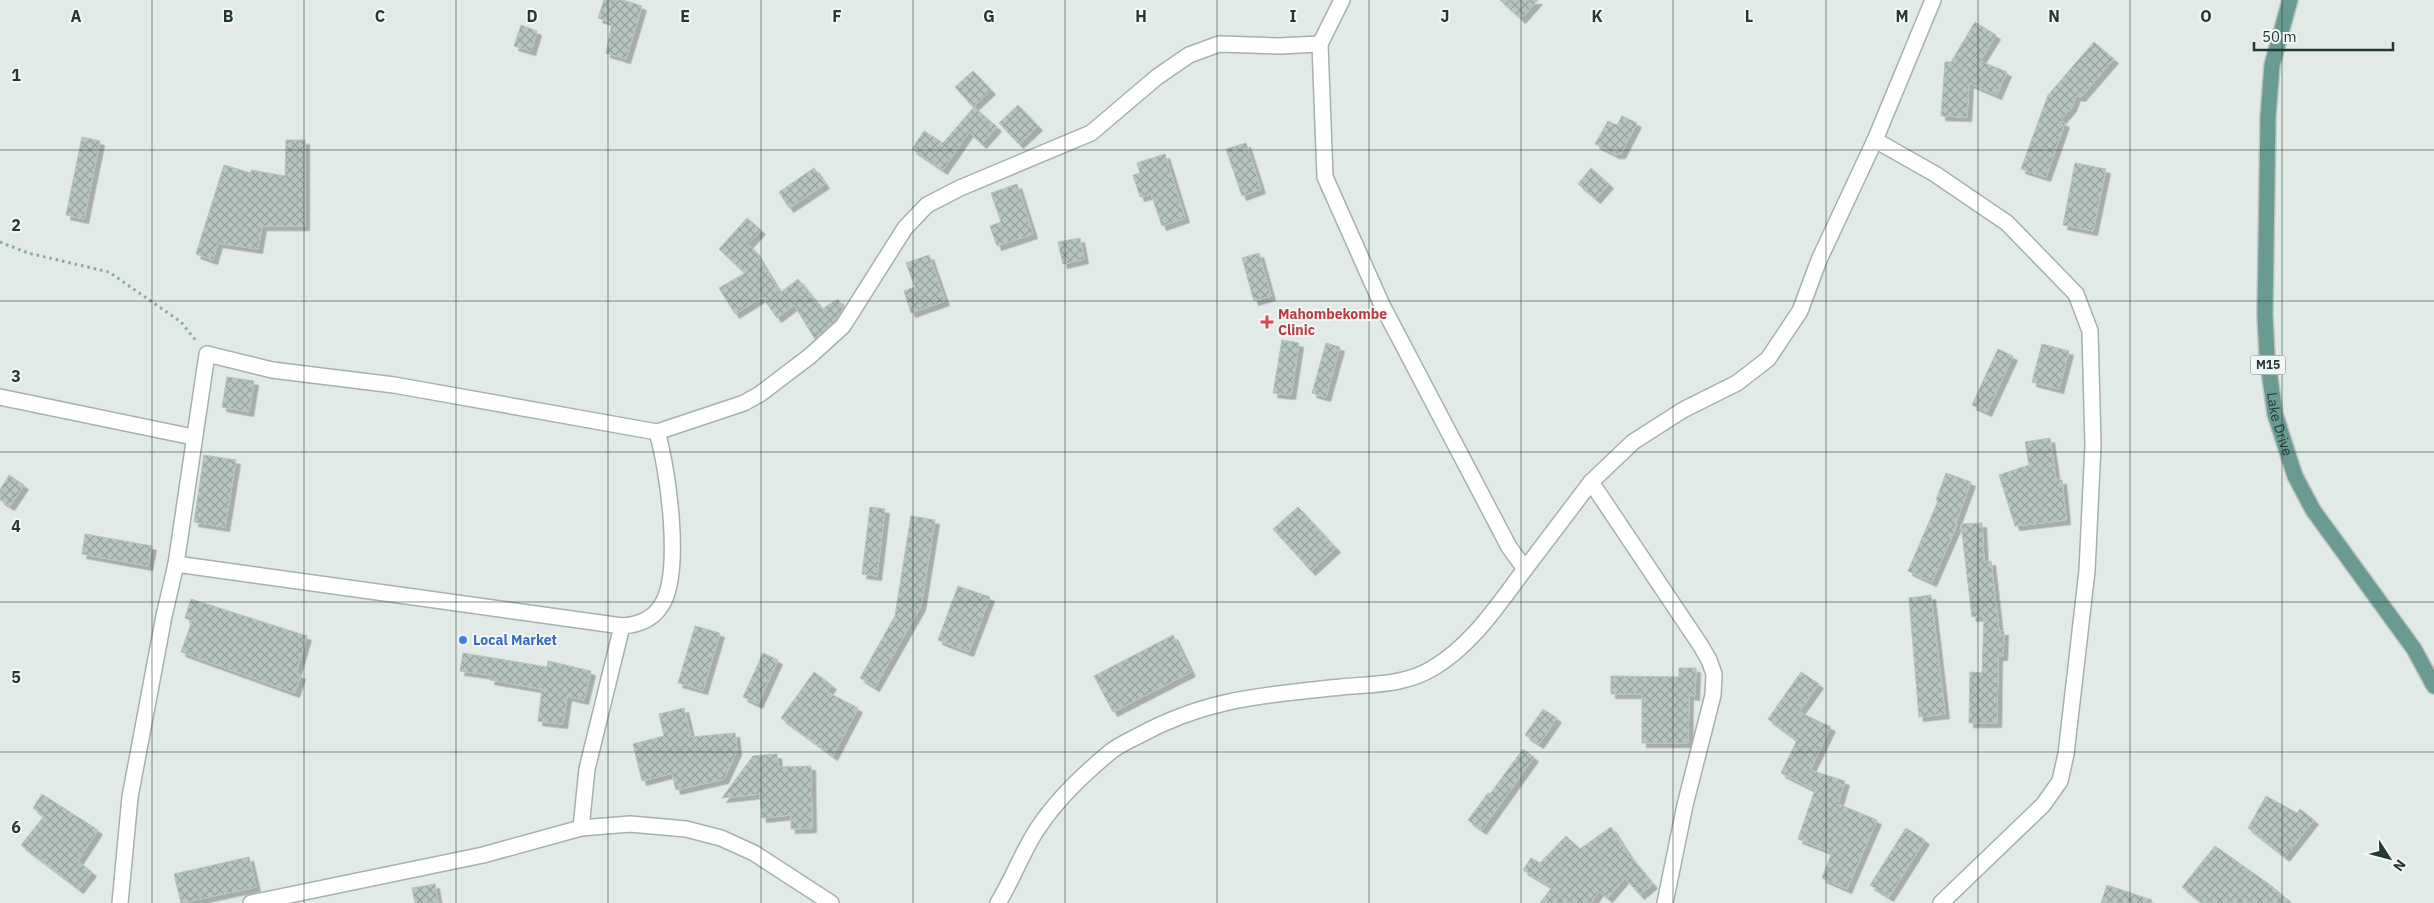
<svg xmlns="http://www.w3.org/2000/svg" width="2434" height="903" font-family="'IBM Plex Sans',sans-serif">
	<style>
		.building { fill: url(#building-cross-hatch); stroke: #b5c3be; filter: url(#shadow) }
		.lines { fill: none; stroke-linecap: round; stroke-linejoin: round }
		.minor-casing { stroke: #a4b1ae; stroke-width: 18 }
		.major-casing { stroke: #bdc4c2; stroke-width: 18 }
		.path { stroke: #85aba2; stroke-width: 3; stroke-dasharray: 2.5 4; stroke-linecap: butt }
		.minor { stroke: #fff; stroke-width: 15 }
		.major { stroke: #6a9b93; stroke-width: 15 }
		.grid { fill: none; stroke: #233935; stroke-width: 1; stroke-opacity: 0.55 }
		.health-dot { fill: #e0444e; stroke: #f1f7f5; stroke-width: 2 }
		.shop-dot { fill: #3f7fe0; stroke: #f1f7f5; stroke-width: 2 }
		.labels { text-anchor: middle; stroke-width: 4; stroke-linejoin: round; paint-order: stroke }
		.shield { fill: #f1f7f5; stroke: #61726f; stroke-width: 1 }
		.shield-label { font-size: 12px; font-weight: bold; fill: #233935 }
		.health-label { font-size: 14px; font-weight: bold; fill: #be3a42; stroke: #f1f7f5; text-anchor: start }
		.street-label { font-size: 14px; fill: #233935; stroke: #f1f7f5 }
		.shop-label { font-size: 14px; font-weight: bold; fill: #366cbe; stroke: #f1f7f5; text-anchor: start }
		.grid-label { font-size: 16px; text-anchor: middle; font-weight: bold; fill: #233935; stroke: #f1f7f5; stroke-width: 4; stroke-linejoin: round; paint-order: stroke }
	</style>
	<defs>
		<pattern id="building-cross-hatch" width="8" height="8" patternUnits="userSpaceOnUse" patternTransform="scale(1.25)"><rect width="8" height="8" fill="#b7c5c0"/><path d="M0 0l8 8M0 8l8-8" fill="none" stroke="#94a19d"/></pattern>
		<filter id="shadow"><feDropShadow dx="4.5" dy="4.5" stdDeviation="0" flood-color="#0004"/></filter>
	</defs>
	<rect width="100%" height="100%" fill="#e1eae7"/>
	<g class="building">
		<path d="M 604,0 L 623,0 L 642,6 L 626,59 L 606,53 L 612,23 L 598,18 Z"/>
		<path d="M 1500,0 L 1538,0 L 1521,19 Z"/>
		<path d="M 1975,22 L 1996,35 L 1980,61 L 2007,72 L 1997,95 L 1969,83 L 1967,117 L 1941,116 L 1945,62 L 1951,62 Z"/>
		<path d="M 521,25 L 537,31 L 531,51 L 514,46 Z"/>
		<path d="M 2094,42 L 2114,59 L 2081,97 L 2076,96 L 2072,107 L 2060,121 L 2065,123 L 2046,177 L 2021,169 L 2048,95 Z"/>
		<path d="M 973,71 L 991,90 L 973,107 L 955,87 Z"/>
		<path d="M 1018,105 L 1038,126 L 1019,144 L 999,123 Z"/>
		<path d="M 974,107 L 997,127 L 982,144 L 969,132 L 943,170 L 912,149 L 924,131 L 943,143 Z"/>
		<path d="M 1622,116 L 1637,123 L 1621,154 L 1615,154 L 1595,144 L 1608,121 L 1617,125 Z"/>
		<path d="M 82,137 L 100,141 L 84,219 L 66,215 Z"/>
		<path d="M 286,140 L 305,140 L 305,226 L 262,226 L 258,249 L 218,243 L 213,260 L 196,254 L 224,165 L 251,173 L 251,170 L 285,176 Z"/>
		<path d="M 1246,143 L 1261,189 L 1242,196 L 1226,149 Z"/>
		<path d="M 1165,154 L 1185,218 L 1162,226 L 1151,194 L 1140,197 L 1133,175 L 1140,173 L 1137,163 Z"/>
		<path d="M 2075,163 L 2106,169 L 2093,231 L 2063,225 Z"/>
		<path d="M 814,168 L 825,184 L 789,208 L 779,192 Z"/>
		<path d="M 1591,168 L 1609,184 L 1596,199 L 1578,184 Z"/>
		<path d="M 1017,184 L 1033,234 L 997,246 L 990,226 L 1001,222 L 991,193 Z"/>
		<path d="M 747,218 L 761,230 L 748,244 L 754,250 L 780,293 L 798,279 L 822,309 L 838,299 L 843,308 L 836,320 L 815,339 L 794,305 L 777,318 L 762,297 L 735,314 L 719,288 L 745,273 L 719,249 Z"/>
		<path d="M 1080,238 L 1084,259 L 1063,264 L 1058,242 Z"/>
		<path d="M 1259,253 L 1271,296 L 1254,301 L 1242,258 Z"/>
		<path d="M 929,255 L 945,301 L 911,313 L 904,291 L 915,287 L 906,263 Z"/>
		<path d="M 1282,340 L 1299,343 L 1291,395 L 1273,393 Z"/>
		<path d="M 1326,343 L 1340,347 L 1326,397 L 1312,393 Z"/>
		<path d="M 2042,344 L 2069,351 L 2059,389 L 2032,382 Z"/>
		<path d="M 1998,349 L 2013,356 L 1987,412 L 1972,405 Z"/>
		<path d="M 227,377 L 254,381 L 249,412 L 222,407 Z"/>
		<path d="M 2050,438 L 2056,480 L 2062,480 L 2066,520 L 2015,526 L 1999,475 L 2029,465 L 2025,442 Z"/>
		<path d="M 204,455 L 236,460 L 225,527 L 194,522 Z"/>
		<path d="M 1946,473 L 1971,482 L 1955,525 L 1957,525 L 1932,582 L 1908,571 L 1938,501 L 1936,500 Z"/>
		<path d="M 9,475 L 24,485 L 10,506 L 0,500 L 0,490 Z"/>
		<path d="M 870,507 L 885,509 L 877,576 L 862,574 Z"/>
		<path d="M 1298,507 L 1336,548 L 1311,571 L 1273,529 Z"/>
		<path d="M 911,516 L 935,520 L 921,606 L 875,687 L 860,678 L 895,616 Z"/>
		<path d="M 1982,523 L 1984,562 L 1991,561 L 1999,631 L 2004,631 L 2003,656 L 1998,656 L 1997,723 L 1969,723 L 1970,672 L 1982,673 L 1984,616 L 1972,617 L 1961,524 Z"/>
		<path d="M 85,534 L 152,546 L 148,566 L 82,554 Z"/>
		<path d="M 958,586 L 990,597 L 969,652 L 938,640 Z"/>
		<path d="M 1931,595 L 1945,714 L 1919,717 L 1909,598 Z"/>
		<path d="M 191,599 L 307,636 L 296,673 L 301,675 L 295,693 L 181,652 L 192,621 L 185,618 Z"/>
		<path d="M 695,626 L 720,633 L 703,690 L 678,683 Z"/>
		<path d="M 1173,635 L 1191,672 L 1113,712 L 1094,676 Z"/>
		<path d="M 463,653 L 547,667 L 548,661 L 591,671 L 584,700 L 567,696 L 563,724 L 538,721 L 542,689 L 490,680 L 491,675 L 460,671 Z"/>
		<path d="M 763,653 L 778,660 L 758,704 L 743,697 Z"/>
		<path d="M 1679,668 L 1696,668 L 1695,696 L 1689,695 L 1688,743 L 1642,743 L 1642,694 L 1611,694 L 1611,676 L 1679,677 Z"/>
		<path d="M 814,672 L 832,685 L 827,692 L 858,708 L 833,756 L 781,718 Z"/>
		<path d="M 1801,672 L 1819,684 L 1799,712 L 1831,727 L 1810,770 L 1845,781 L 1838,804 L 1877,820 L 1847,889 L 1822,878 L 1832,852 L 1798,839 L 1815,790 L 1781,773 L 1797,740 L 1768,719 Z"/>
		<path d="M 684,708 L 691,737 L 735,733 L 737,751 L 724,779 L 676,790 L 672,773 L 642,781 L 633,744 L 664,736 L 659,714 Z"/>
		<path d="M 1543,709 L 1557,718 L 1539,744 L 1525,735 Z"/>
		<path d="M 1523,749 L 1534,757 L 1482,830 L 1468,820 L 1488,793 L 1490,794 Z"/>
		<path d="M 777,754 L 778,767 L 811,766 L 812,828 L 791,829 L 791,815 L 762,818 L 760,794 L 722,798 L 753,756 Z"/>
		<path d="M 42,794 L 98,830 L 78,861 L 92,872 L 79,889 L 21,845 L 44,816 L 33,808 Z"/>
		<path d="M 2266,796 L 2297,813 L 2300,809 L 2314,820 L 2285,857 L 2248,828 Z"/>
		<path d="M 1611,827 L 1629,855 L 1653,884 L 1640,895 L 1625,878 L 1608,898 L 1599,891 L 1591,903 L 1540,903 L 1552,887 L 1523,870 L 1531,858 L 1540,863 L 1566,836 L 1580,849 Z"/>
		<path d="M 1906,828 L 1925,840 L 1889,897 L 1870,885 Z"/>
		<path d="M 2215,846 L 2269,884 L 2292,903 L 2202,903 L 2182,887 Z"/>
		<path d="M 249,857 L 256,887 L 181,903 L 174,874 Z"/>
		<path d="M 435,884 L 438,903 L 415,903 L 412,888 Z"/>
		<path d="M 2107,885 L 2152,900 L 2151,903 L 2101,903 Z"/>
	</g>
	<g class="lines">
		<g class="minor-casing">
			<g id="minor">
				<path d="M 1342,0 L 1320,44 L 1325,177 L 1382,305 L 1509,547 L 1525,569 L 1591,482 L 1633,442 L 1683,410 L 1737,383 L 1768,359 L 1800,311 L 1819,260 L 1875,140 L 1933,0"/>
				<path d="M 1875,140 L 1935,174 L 2007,223 L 2076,294 L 2090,331 L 2093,445 L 2087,571 L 2066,754 L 2060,781 L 2043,805 L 1941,903"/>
				<path d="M 0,397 L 193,437"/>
				<path d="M 1591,482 L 1701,646 L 1709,660 L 1714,674 L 1713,695 L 1685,805 L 1665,903"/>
				<path d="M 176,564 L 622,626"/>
				<path d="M 581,828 L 587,769 L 622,626 C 638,625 652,620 661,606 C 683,574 668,469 657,432"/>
				<path d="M 120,903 L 130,797 L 164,616 L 176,564 L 207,354 L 272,370 L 394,385 L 657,432 L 744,403 L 760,394 L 810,356 L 843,326 L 905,228 L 927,205 L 960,188 L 1091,133 L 1157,77 L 1189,55 L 1219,44 L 1279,46 L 1320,44"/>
				<path d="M 251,903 L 483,855 L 581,828 L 630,824 L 686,829 L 721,838 L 754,853 L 831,903"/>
				<path d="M 998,903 C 1011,882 1020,858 1033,836 C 1052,804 1080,777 1109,753 C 1117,746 1128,741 1138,736 C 1207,698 1265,695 1341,687 C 1372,684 1406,685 1433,668 C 1472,645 1498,605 1525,569"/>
			</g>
		</g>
		<g class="major-casing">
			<g id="major">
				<path id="s1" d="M 2290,0 L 2272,65 L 2268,117 L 2265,315 L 2267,356 L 2275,414 L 2295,476 L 2313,510 L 2414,649 L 2434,686"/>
			</g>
		</g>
		<path class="path" d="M 0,242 L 28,253 L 109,272 L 181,322 L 197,342"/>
		<use href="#minor" class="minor"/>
		<use href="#major" class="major"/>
	</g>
	<path class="grid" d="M 152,0 L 152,903M 304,0 L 304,903M 456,0 L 456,903M 608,0 L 608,903M 761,0 L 761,903M 913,0 L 913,903M 1065,0 L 1065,903M 1217,0 L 1217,903M 1369,0 L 1369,903M 1521,0 L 1521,903M 1673,0 L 1673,903M 1826,0 L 1826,903M 1978,0 L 1978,903M 2130,0 L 2130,903M 2282,0 L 2282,903M 0,150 L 2434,150M 0,301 L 2434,301M 0,452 L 2434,452M 0,602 L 2434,602M 0,752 L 2434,752"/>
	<path class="health-dot" d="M1264.5 314.5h5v5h5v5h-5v5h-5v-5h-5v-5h5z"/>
	<circle class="shop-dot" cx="463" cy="640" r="5"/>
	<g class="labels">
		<rect class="shield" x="2250.5" y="355.5" width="35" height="19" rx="4"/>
		<g class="shield-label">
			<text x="2268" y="369">M15</text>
		</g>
		<g class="health-label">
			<text x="1278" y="319">Mahombekombe<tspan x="1278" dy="16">Clinic</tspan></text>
		</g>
		<g class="street-label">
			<text dy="5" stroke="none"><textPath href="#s1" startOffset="428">Lake Drive</textPath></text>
		</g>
		<g class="shop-label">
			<text x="473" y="645">Local Market</text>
		</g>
	</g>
	<g class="grid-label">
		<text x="76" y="22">A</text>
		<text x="228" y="22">B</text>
		<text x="380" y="22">C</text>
		<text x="532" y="22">D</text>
		<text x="685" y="22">E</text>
		<text x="837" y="22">F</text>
		<text x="989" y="22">G</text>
		<text x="1141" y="22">H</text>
		<text x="1293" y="22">I</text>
		<text x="1445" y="22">J</text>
		<text x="1597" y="22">K</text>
		<text x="1749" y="22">L</text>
		<text x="1902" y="22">M</text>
		<text x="2054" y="22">N</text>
		<text x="2206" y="22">O</text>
		<text x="16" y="81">1</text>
		<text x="16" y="231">2</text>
		<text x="16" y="382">3</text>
		<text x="16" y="532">4</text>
		<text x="16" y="683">5</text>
		<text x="16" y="833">6</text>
	</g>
	<g transform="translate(2389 858) rotate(126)" stroke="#f1f7f5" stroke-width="4" paint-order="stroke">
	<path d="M0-4L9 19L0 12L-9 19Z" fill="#233935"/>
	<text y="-8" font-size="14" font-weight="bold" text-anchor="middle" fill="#233935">N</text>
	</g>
	<path d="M2254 42v8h139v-8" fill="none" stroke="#233935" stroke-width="2.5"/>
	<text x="2262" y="42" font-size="15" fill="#233935" stroke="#f1f7f5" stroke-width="4" paint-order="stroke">50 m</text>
</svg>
